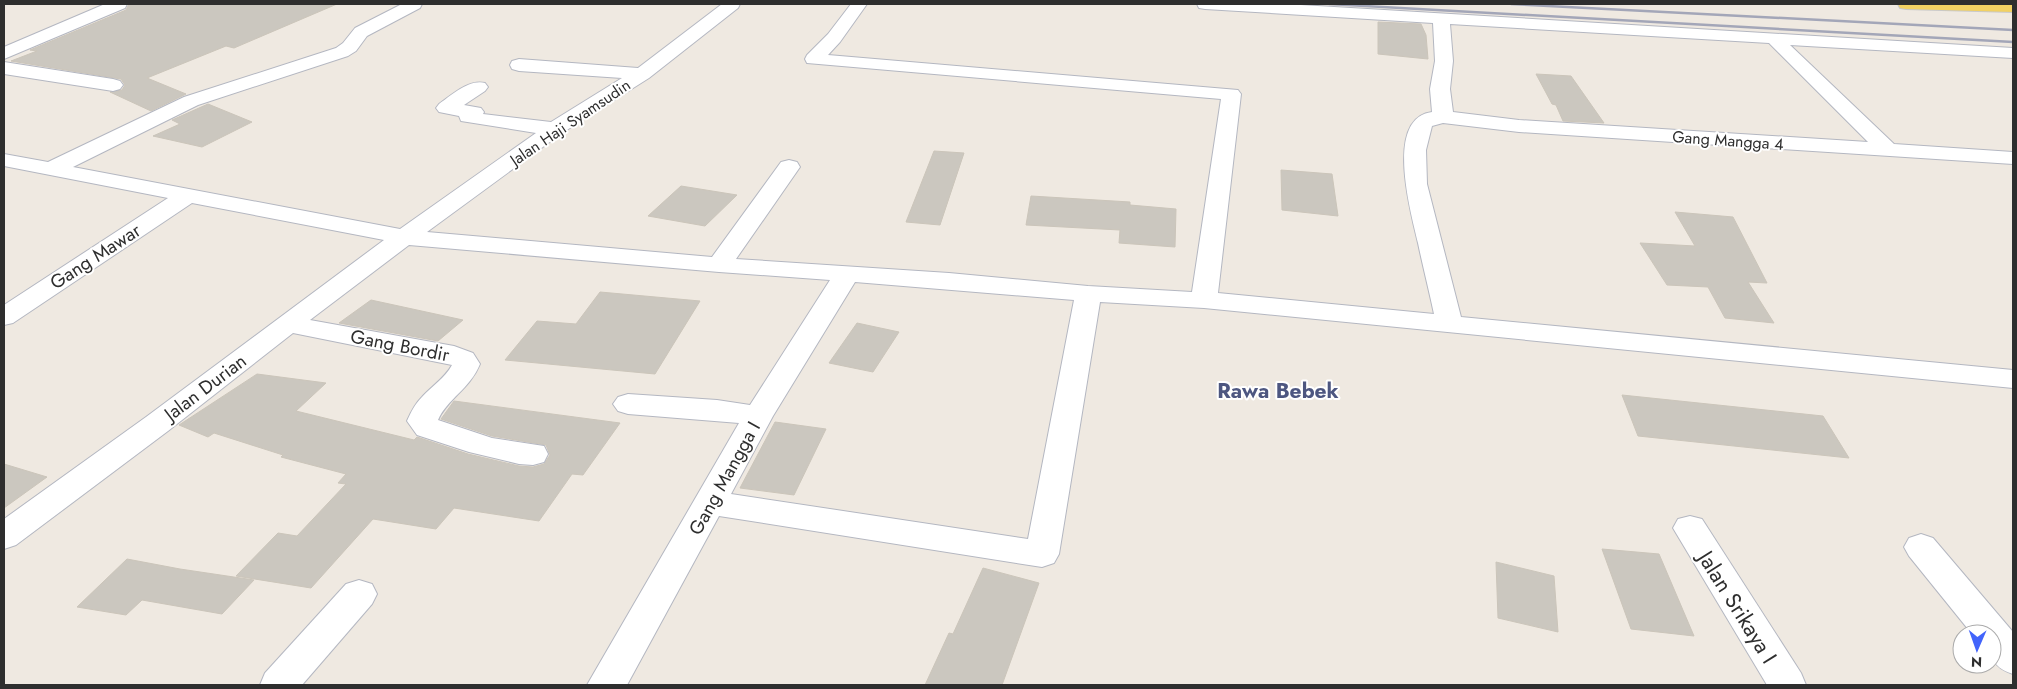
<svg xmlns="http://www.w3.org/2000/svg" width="2017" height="689" font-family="Jost,sans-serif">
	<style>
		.building { fill: #cbc7bf; stroke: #cbc5ba }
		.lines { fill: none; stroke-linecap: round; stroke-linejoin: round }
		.minor-casing { stroke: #b4b7c1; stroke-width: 2 }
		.major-casing { stroke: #c9c9c9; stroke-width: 2 }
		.minor { fill: #fff; fill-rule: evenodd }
		.major { fill: #f2d163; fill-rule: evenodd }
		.rail { stroke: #a3a6b8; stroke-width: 2.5 }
		.labels { text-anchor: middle; stroke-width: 4; stroke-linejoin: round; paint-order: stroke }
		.far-street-label { font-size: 16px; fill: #2e2e2e; stroke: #fff }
		.street-label { font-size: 19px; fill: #2e2e2e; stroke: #fff }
		.quarter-label { font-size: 21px; font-weight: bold; fill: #4d5680; stroke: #fff }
		.near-street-label { font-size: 22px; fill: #2e2e2e; stroke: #fff }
	</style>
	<rect width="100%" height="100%" fill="#efe9e1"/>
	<g class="building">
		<path d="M 129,4 L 170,5 L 174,4 L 337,4 L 234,48 L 226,46 L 147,78 L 186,94 L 151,111 L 110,92 L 122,90 L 125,85 L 121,79 L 11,61 L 37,51 L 30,50 L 126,10 Z"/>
		<path d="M 1378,22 L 1421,24 L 1426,35 L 1428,59 L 1378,54 Z"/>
		<path d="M 1536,74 L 1571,76 L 1604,123 L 1563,121 L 1556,105 L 1552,104 Z"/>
		<path d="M 208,104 L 252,122 L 202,147 L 153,136 L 180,124 L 172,120 Z"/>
		<path d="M 934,151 L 964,153 L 940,225 L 906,222 Z"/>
		<path d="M 1281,170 L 1332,174 L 1338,216 L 1282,210 Z"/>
		<path d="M 681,186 L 737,195 L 705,226 L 648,216 Z"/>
		<path d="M 1031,196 L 1130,202 L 1130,205 L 1176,209 L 1175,247 L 1119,243 L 1120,230 L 1026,225 Z"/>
		<path d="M 1675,212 L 1733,217 L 1767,283 L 1748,282 L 1774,323 L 1725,318 L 1708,287 L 1667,285 L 1640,243 L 1695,246 Z"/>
		<path d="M 600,292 L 700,301 L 655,374 L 505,360 L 537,321 L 576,324 Z"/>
		<path d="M 371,300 L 463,320 L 438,341 L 339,323 Z"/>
		<path d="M 857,323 L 899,332 L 873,372 L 829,363 Z"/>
		<path d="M 257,374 L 326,383 L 296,411 L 414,440 L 417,437 L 468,454 L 519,466 L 533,467 L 544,464 L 550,455 L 546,445 L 492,436 L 441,419 L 454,401 L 620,423 L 583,475 L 572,474 L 539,521 L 454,508 L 436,529 L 373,519 L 311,588 L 236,576 L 278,533 L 297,536 L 346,484 L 338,483 L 346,474 L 281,457 L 283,455 L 214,433 L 208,437 L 179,425 Z"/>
		<path d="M 1622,395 L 1823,416 L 1849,458 L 1638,436 Z"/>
		<path d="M 775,422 L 826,429 L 794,495 L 740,488 Z"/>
		<path d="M 4,464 L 47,477 L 4,508 Z"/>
		<path d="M 1602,549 L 1659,554 L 1694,636 L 1631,629 Z"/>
		<path d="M 127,559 L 180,569 L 254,580 L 222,614 L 142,600 L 126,615 L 77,607 Z"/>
		<path d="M 1496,562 L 1554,576 L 1558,632 L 1498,618 Z"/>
		<path d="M 983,568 L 1039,583 L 1002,685 L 925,685 L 949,633 L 953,634 Z"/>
	</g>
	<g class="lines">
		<g class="minor-casing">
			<g id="minor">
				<path d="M 105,4 L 127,4 L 125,8 L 4,59 L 4,47 Z"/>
				<path d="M 402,4 L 422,4 L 420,8 L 367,36 L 356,51 L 348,56 L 198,105 L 73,167 L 400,229 L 536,133 L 461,121 L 459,116 L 439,112 L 436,108 L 439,104 C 452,95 469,79 485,83 L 488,87 L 485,91 L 464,105 L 481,108 L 484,112 L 483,114 L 551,122 L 622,78 L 519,71 L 512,69 L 510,65 L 512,61 L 519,59 L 638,68 L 722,4 L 740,4 L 738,8 L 649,78 L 562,133 L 427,232 L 712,257 L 781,162 L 789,160 L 797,162 L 800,167 L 736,259 L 949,273 L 1088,286 L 1192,292 L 1221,99 L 807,63 L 805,59 L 807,55 L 828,34 L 851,4 L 867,4 L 840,42 L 828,55 L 1238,90 L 1241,94 L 1218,293 L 1434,314 C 1429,290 1423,267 1418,243 C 1411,213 1384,118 1432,112 L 1430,89 L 1435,61 L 1433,23 L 1205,9 L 1199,8 L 1197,4 L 1284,4 L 2013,48 L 2013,58 L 1790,45 L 1894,144 L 2013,152 L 2013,164 L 1519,132 L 1443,123 L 1432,126 L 1426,150 L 1427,184 L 1461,317 L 2013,370 L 2013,388 L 1204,308 L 1100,302 L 1059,554 L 1054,563 L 1042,567 L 719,516 L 627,685 L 587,685 L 739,423 L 628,414 L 618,411 L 613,404 L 618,397 L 628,394 L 717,400 L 750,405 L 830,280 L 719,272 L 409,245 L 310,320 L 454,346 L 473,353 L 480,364 C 470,389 447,399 438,420 L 492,438 L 544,446 L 548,454 L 544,462 L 533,465 L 519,464 L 469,452 L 417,435 L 407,421 C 411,412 415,404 422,397 C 432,386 445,378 452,365 L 293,333 L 168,431 L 16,545 L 4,549 L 4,519 L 146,417 L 384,240 L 192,203 L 13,323 L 4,325 L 4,305 L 168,198 L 4,166 L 4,154 L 48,162 L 184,97 L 336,48 L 343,43 L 355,28 ZM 1450,24 L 1769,43 L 1868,142 L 1519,120 L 1453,112 L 1450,89 L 1453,61 ZM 855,282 L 1074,300 L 1028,539 L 731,494 L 773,416 Z"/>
				<path d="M 4,62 L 113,79 L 120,81 L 123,85 L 120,89 L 113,91 L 4,74 Z"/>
				<path d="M 1690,516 L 1702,519 L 1801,673 L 1806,685 L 1767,685 L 1673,528 L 1678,519 Z"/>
				<path d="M 1921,534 L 1933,538 L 2013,632 L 2013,674 C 1989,666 1992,656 1992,634 L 1972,634 L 1909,556 L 1904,547 L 1909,538 Z"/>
				<path d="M 359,580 L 372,584 L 377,594 L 372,604 L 302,685 L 260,685 L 265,673 L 346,584 Z"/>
			</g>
		</g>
		<g class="major-casing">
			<path id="major" d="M 1898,4 L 2013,4 L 2013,12 L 1906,9 L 1900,8 Z"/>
		</g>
		<use href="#minor" class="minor"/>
		<use href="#major" class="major"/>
		<g class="rail">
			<path d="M 1329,4 L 2013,42"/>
			<path d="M 1511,4 L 2013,30"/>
		</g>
	</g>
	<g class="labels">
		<g class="far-street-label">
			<text transform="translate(570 122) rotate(-34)" y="6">Jalan Haji Syamsudin</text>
			<text transform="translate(1728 140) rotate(4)" y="6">Gang Mangga 4</text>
		</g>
		<g class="street-label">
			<text transform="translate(95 256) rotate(-33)" y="7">Gang Mawar</text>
			<text transform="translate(400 345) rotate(11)" y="7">Gang Bordir</text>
			<text transform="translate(205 387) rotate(-37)" y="7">Jalan Durian</text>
			<text transform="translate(724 478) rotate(-61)" y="7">Gang Mangga I</text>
		</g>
		<g class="quarter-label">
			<text x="1278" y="398">Rawa Bebek</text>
		</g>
		<g class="near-street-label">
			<text transform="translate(1738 607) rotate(58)" y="8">Jalan Srikaya I</text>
		</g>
	</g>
	<rect width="2017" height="689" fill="none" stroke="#2e2e2e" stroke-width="10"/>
	<g transform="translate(1977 649) rotate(182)"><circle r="24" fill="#ffffff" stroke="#ababab"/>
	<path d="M0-4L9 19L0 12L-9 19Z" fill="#4264fb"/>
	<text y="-8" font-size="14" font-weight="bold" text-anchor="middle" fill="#2e2e2e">N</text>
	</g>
</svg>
